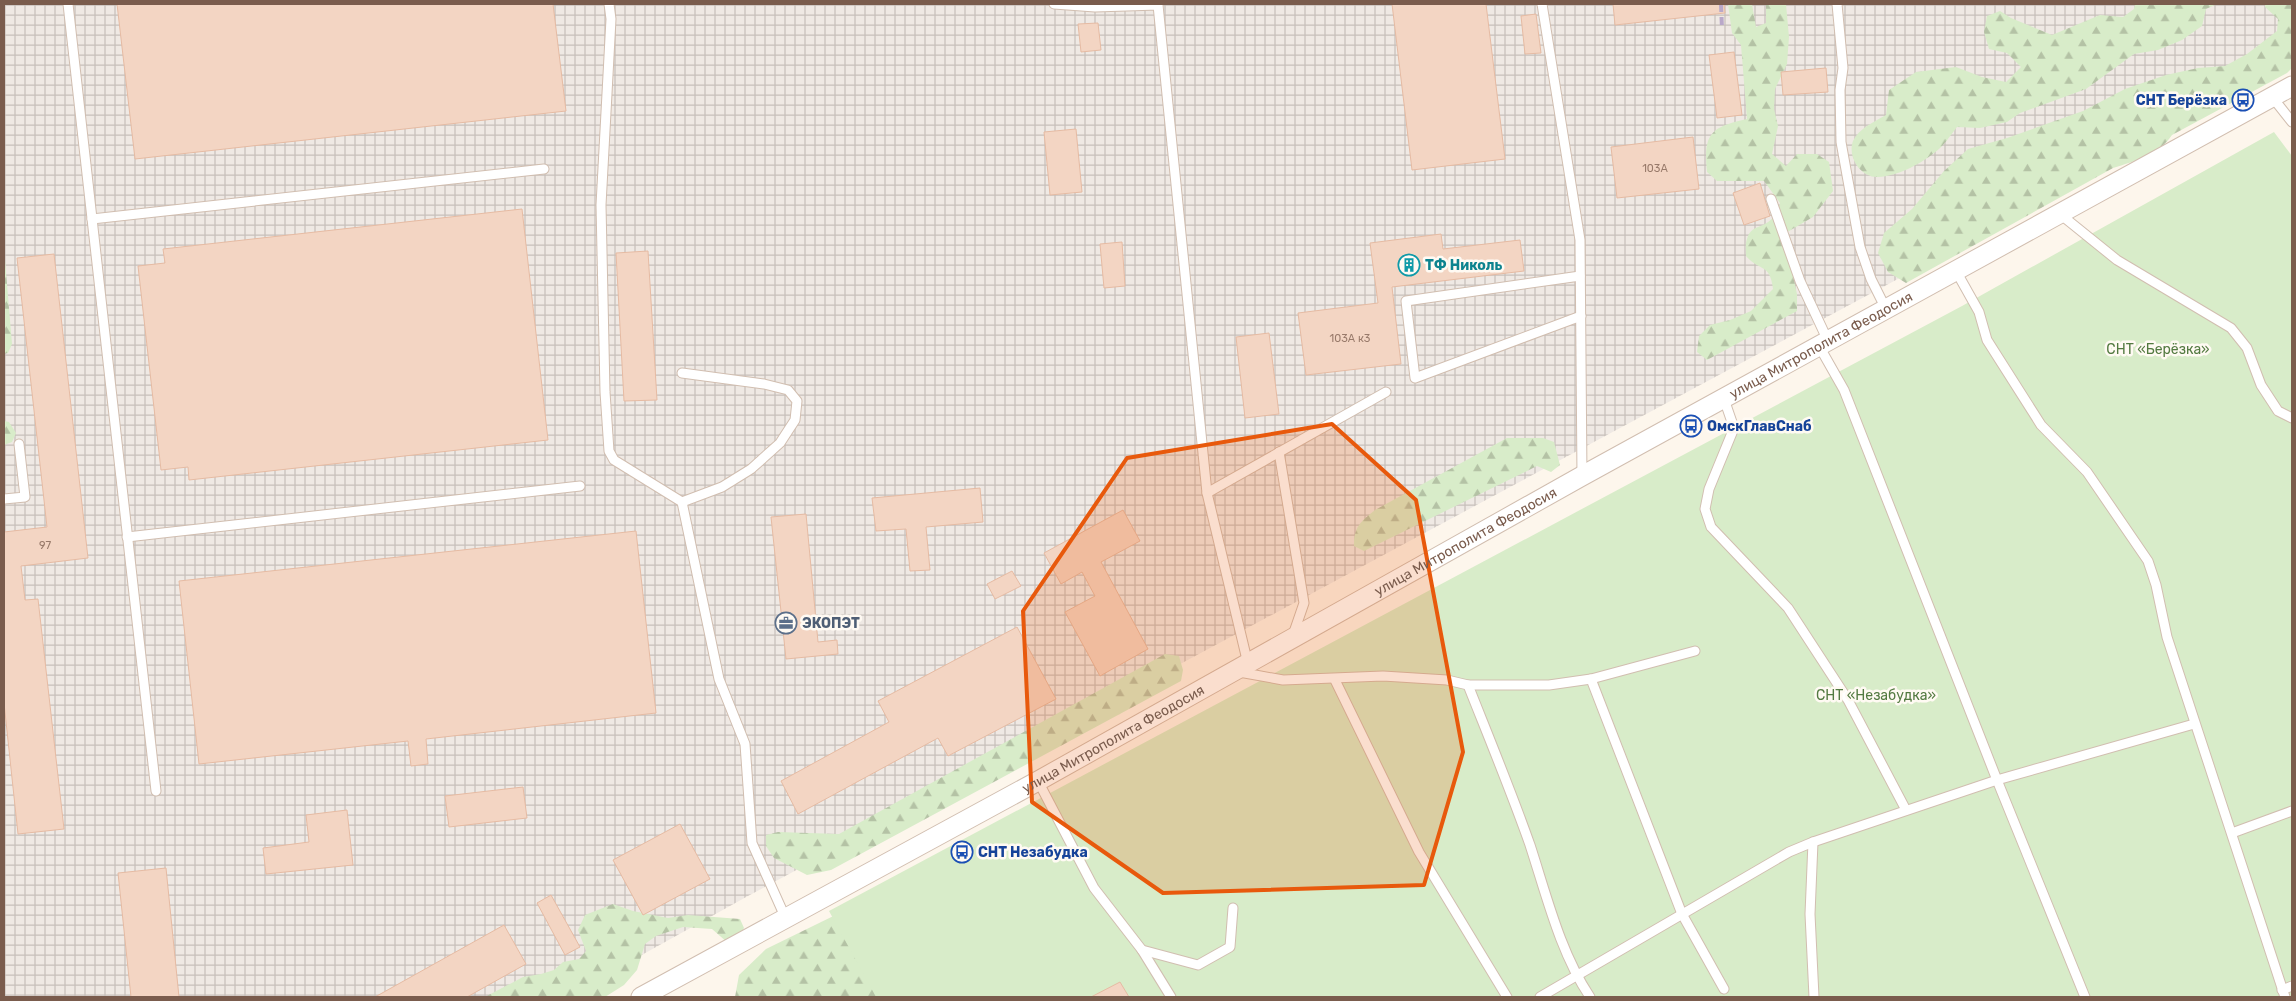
<svg xmlns="http://www.w3.org/2000/svg" width="2296" height="1001" font-family="Rubik,sans-serif">
	<style>
		.industrial { fill: url(#industrial-grid) }
		.forest { fill: url(#forest-firs) }
		.garden { fill: #d8ecc9 }
		.building { fill: #f3d5c3; stroke: #e6bba3 }
		.lines { fill: none; stroke-linecap: round; stroke-linejoin: round }
		.lane-casing { stroke: #d1beb0; stroke-width: 11 }
		.street-casing { stroke: #d1beb0; stroke-width: 21 }
		.lane { stroke: #fff; stroke-width: 9 }
		.street { stroke: #fff; stroke-width: 19 }
		.rail { stroke: #b9a8c9; stroke-width: 4; stroke-dasharray: 8 5; stroke-linecap: butt }
		.marked { fill: #e8590c; fill-opacity: 0.2; stroke: #e8590c; stroke-width: 4; stroke-linejoin: round }
		.labels { text-anchor: middle; stroke-width: 5; stroke-linejoin: round; paint-order: stroke }
		.number-label { font-size: 11px; fill: #987a6a }
		.transit-label { font-size: 14px; font-weight: bold; fill: #164399; stroke: #fffaf3; text-anchor: start }
		.culture-label { font-size: 14px; font-weight: bold; fill: #0d838f; stroke: #fffaf3; text-anchor: start }
		.street-label { font-size: 14px; fill: #7a5c4d; stroke: #fffaf3 }
		.park-label { font-size: 14px; fill: #537a41; stroke: #fffaf3 }
		.service-label { font-size: 14px; font-weight: bold; fill: #4e5e75; stroke: #fffaf3; text-anchor: start }
	</style>
	<defs>
		<pattern id="industrial-grid" width="8" height="8" patternUnits="userSpaceOnUse" patternTransform="scale(1.25)"><rect width="8" height="8" fill="#efe9e4"/><path d="M0 4h8M4 0v8" fill="none" stroke="#c7c0bb"/></pattern>
		<pattern id="forest-firs" width="22" height="20" patternUnits="userSpaceOnUse" patternTransform="scale(1.25)"><rect width="22" height="20" fill="#d8ecc9"/><path d="M5 1l3.5 6h-7zM16 11l3.5 6h-7z" fill="#b4c2a5"/></pattern>
	</defs>
	<rect width="100%" height="100%" fill="#fdf6ec"/>
	<path class="industrial" d="M 4,4 L 2292,4 L 2292,62 L 1909,273 L 748,896 L 566,997 L 4,997 Z"/>
	<g class="forest">
		<path d="M 1728,4 L 1752,4 L 1756,27 L 1766,23 L 1766,4 L 1786,4 L 1789,37 L 1787,64 L 1775,89 L 1774,109 L 1778,126 L 1772,154 L 1786,166 L 1797,154 L 1817,154 L 1829,162 L 1833,191 L 1813,217 L 1784,234 L 1797,294 L 1797,311 L 1707,360 L 1697,352 L 1699,336 L 1710,325 L 1730,320 L 1751,311 L 1773,289 C 1770,263 1760,272 1746,256 C 1746,251 1745,244 1747,239 C 1752,220 1772,233 1780,203 L 1764,181 L 1717,181 L 1707,172 C 1703,133 1711,127 1747,119 L 1741,45 L 1732,33 Z"/>
		<path d="M 2135,4 L 2217,4 L 2206,9 L 2202,26 L 2182,40 L 2158,50 L 2134,54 L 2086,89 L 2020,113 L 2007,122 L 1980,128 L 1957,127 C 1950,136 1943,147 1934,153 C 1919,165 1897,176 1878,177 C 1861,178 1847,157 1853,141 C 1859,128 1874,122 1886,115 L 1889,90 L 1916,72 L 1956,67 L 1982,77 L 2006,82 L 2021,67 L 2007,53 L 1989,49 L 1984,32 L 1987,16 L 2000,11 L 2011,18 L 2052,35 L 2100,15 L 2123,17 L 2134,9 Z"/>
		<path d="M 2265,4 L 2292,4 L 2292,68 L 2287,73 L 2172,135 C 2159,155 2135,161 2113,168 L 1906,283 L 1888,272 L 1878,253 L 1884,233 L 1912,209 L 1944,171 L 1968,149 L 2007,138 L 2083,111 L 2125,89 L 2166,75 L 2198,68 L 2225,66 L 2247,54 L 2277,31 L 2278,19 L 2265,7 Z"/>
		<path d="M 4,248 L 12,344 L 8,353 L 4,354 Z"/>
		<path d="M 4,421 L 9,422 L 16,433 L 12,442 L 4,445 Z"/>
		<path d="M 1507,438 L 1543,438 L 1554,442 L 1560,465 L 1551,472 L 1537,466 L 1364,551 L 1354,546 C 1354,527 1360,522 1375,510 Z"/>
		<path d="M 1165,654 L 1179,656 L 1183,670 L 1181,681 L 831,870 L 807,875 L 774,858 L 766,846 L 766,835 L 778,832 L 839,834 Z"/>
		<path d="M 862,902 L 923,997 L 735,997 L 739,975 L 766,949 Z"/>
		<path d="M 613,904 L 633,911 L 668,918 L 688,915 L 740,919 L 744,928 L 739,937 L 728,943 L 712,929 L 683,927 L 656,936 L 645,944 L 637,970 L 624,985 L 605,997 L 485,997 L 523,977 L 541,974 L 554,970 L 563,962 L 579,959 L 586,951 L 578,930 L 585,915 Z"/>
	</g>
	<path class="garden" d="M 2274,132 L 2292,156 L 2292,997 L 876,997 L 829,911 L 1962,306 Z"/>
	<g class="building">
		<path d="M 117,4 L 553,4 L 566,111 L 135,159 Z"/>
		<path d="M 1392,4 L 1486,4 L 1505,159 L 1412,170 Z"/>
		<path d="M 1613,4 L 1724,4 L 1725,13 L 1615,25 Z"/>
		<path d="M 1536,14 L 1541,53 L 1525,54 L 1521,16 Z"/>
		<path d="M 1098,23 L 1101,50 L 1081,52 L 1078,24 Z"/>
		<path d="M 1734,52 L 1742,115 L 1717,118 L 1709,55 Z"/>
		<path d="M 1826,68 L 1828,92 L 1783,95 L 1781,72 Z"/>
		<path d="M 1076,129 L 1082,192 L 1050,195 L 1044,132 Z"/>
		<path d="M 1693,137 L 1699,189 L 1617,198 L 1611,147 Z"/>
		<path d="M 1760,183 L 1770,216 L 1744,225 L 1733,193 Z"/>
		<path d="M 522,209 L 548,440 L 189,480 L 188,467 L 161,470 L 138,266 L 165,263 L 163,249 Z"/>
		<path d="M 1441,234 L 1443,249 L 1520,240 L 1524,271 L 1392,287 L 1401,364 L 1306,375 L 1298,313 L 1378,303 L 1370,243 Z"/>
		<path d="M 1122,242 L 1125,286 L 1104,288 L 1100,244 Z"/>
		<path d="M 648,251 L 657,400 L 624,401 L 616,253 Z"/>
		<path d="M 54,254 L 88,558 L 21,566 L 25,600 L 38,599 L 64,829 L 18,834 L 4,703 L 4,532 L 47,527 L 17,258 Z"/>
		<path d="M 1269,333 L 1279,414 L 1245,418 L 1236,337 Z"/>
		<path d="M 980,488 L 983,522 L 926,527 L 930,570 L 910,571 L 906,529 L 876,531 L 872,498 Z"/>
		<path d="M 1123,510 L 1140,541 L 1101,562 L 1148,649 L 1100,676 L 1065,612 L 1095,596 L 1082,572 L 1061,584 L 1044,553 Z"/>
		<path d="M 806,514 L 818,642 L 837,640 L 838,654 L 786,659 L 771,517 Z"/>
		<path d="M 636,531 L 656,713 L 426,739 L 428,764 L 411,766 L 408,741 L 199,764 L 179,581 Z"/>
		<path d="M 1012,571 L 1021,586 L 995,599 L 987,584 Z"/>
		<path d="M 1017,627 L 1056,699 L 948,756 L 938,738 L 798,814 L 781,781 L 889,722 L 878,701 Z"/>
		<path d="M 523,787 L 527,818 L 449,827 L 445,796 Z"/>
		<path d="M 347,810 L 353,865 L 266,874 L 263,848 L 309,842 L 306,815 Z"/>
		<path d="M 680,824 L 710,879 L 643,915 L 613,860 Z"/>
		<path d="M 166,868 L 179,997 L 131,997 L 118,873 Z"/>
		<path d="M 551,895 L 580,947 L 565,955 L 537,903 Z"/>
		<path d="M 504,925 L 526,964 L 467,997 L 375,997 Z"/>
		<path d="M 1120,982 L 1129,997 L 1091,997 Z"/>
	</g>
	<g class="lines">
		<g class="lane-casing">
			<g id="lane">
				<path d="M 68,4 L 156,791"/>
				<path d="M 609,4 L 611,19 L 601,205 L 605,392 L 609,451 L 614,460 L 682,502 L 719,679 L 745,744 L 752,843 L 786,919"/>
				<path d="M 1054,4 L 1095,7 L 1158,5 L 1207,493 L 1248,664"/>
				<path d="M 1542,4 L 1580,240 L 1582,476"/>
				<path d="M 1837,4 L 1843,68 L 1840,90 L 1841,142 L 1860,247 L 1871,279 L 1886,309"/>
				<path d="M 2273,98 L 2292,122"/>
				<path d="M 1771,199 L 1800,281 L 1828,341"/>
				<path d="M 2060,214 L 2117,260 L 2231,328 L 2247,348 L 2261,385 L 2278,411 L 2292,418"/>
				<path d="M 92,219 L 544,169"/>
				<path d="M 1956,271 L 1979,312 L 1987,340 L 2041,425 L 2087,472 L 2148,561 L 2156,585 L 2167,637 L 2285,997"/>
				<path d="M 1580,276 L 1406,301 L 1415,378 L 1581,316"/>
				<path d="M 1819,346 L 1844,390 L 1997,780 L 2085,997"/>
				<path d="M 1724,399 L 1734,428 L 1709,489 L 1705,509 L 1711,527 L 1788,608 L 1848,700 L 1906,810"/>
				<path d="M 1279,452 L 1304,603 L 1293,635"/>
				<path d="M 1207,493 L 1386,392"/>
				<path d="M 4,499 L 25,497 L 19,444"/>
				<path d="M 682,502 L 722,487 L 751,469 L 780,443 L 795,420 L 797,401 L 788,390 L 764,384 L 682,373"/>
				<path d="M 127,537 L 580,486"/>
				<path d="M 1239,672 L 1283,680 L 1383,676 L 1447,680 L 1468,685 L 1549,685 L 1591,679 L 1695,651"/>
				<path d="M 1591,679 L 1682,914 L 1724,989"/>
				<path d="M 1335,680 L 1419,852 L 1507,997"/>
				<path d="M 1468,685 C 1489,738 1511,791 1530,845 C 1547,897 1560,952 1590,997"/>
				<path d="M 1038,781 L 1094,888 L 1142,950 L 1198,965 L 1230,947 L 1233,908"/>
				<path d="M 2232,833 L 2292,811"/>
				<path d="M 1813,842 L 1810,914 L 1814,997"/>
				<path d="M 1142,950 L 1171,997"/>
				<path d="M 2282,990 L 2292,986"/>
				<path d="M 1540,997 L 1789,852 L 1813,842 L 1997,780 L 2194,724"/>
			</g>
		</g>
		<g class="street-casing">
			<g id="street">
				<path id="s1" d="M 641,997 L 1038,781 L 1582,476 L 2292,86"/>
			</g>
		</g>
		<use href="#lane" class="lane"/>
		<use href="#street" class="street"/>
		<path class="rail" d="M 1721,4 L 1722,29"/>
	</g>
	<path class="marked" d="M 1332,424 L 1416,500 L 1463,752 L 1424,885 L 1163,893 L 1032,802 L 1023,611 L 1127,458 Z"/>
	<defs>
		<g id="bus-ring" transform="scale(1.125)"><circle r="9.5" fill="#fffaf3" stroke="#1a4fb4" stroke-width="1.5"/><path d="M-5-6H5V4H4V6H2V4H-2V6H-4V4H-5ZM-3.5-4V0h7V-4ZM-3.5 1.2v1.5H-2V1.2ZM2 1.2v1.5H3.5V1.2Z" fill="#1a4fb4"/></g>
		<g id="building-ring" transform="scale(1.125)"><circle r="9.5" fill="#fffaf3" stroke="#0f9aa8" stroke-width="1.5"/><path d="M-4-6H4V6H1V3H-1V6H-4ZM-2.5-4.3h1.7v1.8h-1.7ZM.8-4.3h1.7v1.8H.8ZM-2.5-1h1.7V.8h-1.7ZM.8-1h1.7V.8H.8Z" fill="#0f9aa8"/></g>
		<g id="office-ring" transform="scale(1.125)"><circle r="9.5" fill="#fffaf3" stroke="#5c6f8a" stroke-width="1.5"/><path d="M-6-3h4V-5.5h4V-3h4V5H-6ZM-1-4.5V-3h2v-1.5ZM-6 0V1H6V0Z" fill="#5c6f8a"/></g>
	</defs>
	<g fill-rule="evenodd">
		<use href="#bus-ring" x="2243" y="100"/>
		<use href="#building-ring" x="1409" y="265"/>
		<use href="#bus-ring" x="1691" y="426"/>
		<use href="#office-ring" x="786" y="623"/>
		<use href="#bus-ring" x="962" y="852"/>
	</g>
	<g class="labels">
		<g class="number-label">
			<text x="1655" y="172">103А</text>
			<text x="1350" y="342">103А к3</text>
			<text x="45" y="549">97</text>
		</g>
		<g class="transit-label">
			<text x="2227" y="105" text-anchor="end">СНТ Берёзка</text>
			<text x="1707" y="431">ОмскГлавСнаб</text>
			<text x="978" y="857">СНТ Незабудка</text>
		</g>
		<g class="culture-label">
			<text x="1425" y="270">ТФ Николь</text>
		</g>
		<g class="street-label">
			<text dy="5" stroke="none"><textPath href="#s1" startOffset="1348">улица Митрополита Феодосия</textPath></text>
			<text dy="5" stroke="none"><textPath href="#s1" startOffset="942">улица Митрополита Феодосия</textPath></text>
			<text dy="5" stroke="none"><textPath href="#s1" startOffset="538">улица Митрополита Феодосия</textPath></text>
		</g>
		<g class="park-label">
			<text x="2158" y="354">СНТ «Берёзка»</text>
			<text x="1876" y="700">СНТ «Незабудка»</text>
		</g>
		<g class="service-label">
			<text x="802" y="628">ЭКОПЭТ</text>
		</g>
	</g>
	<rect width="2296" height="1001" fill="none" stroke="#7a5c4d" stroke-width="10"/>
</svg>
